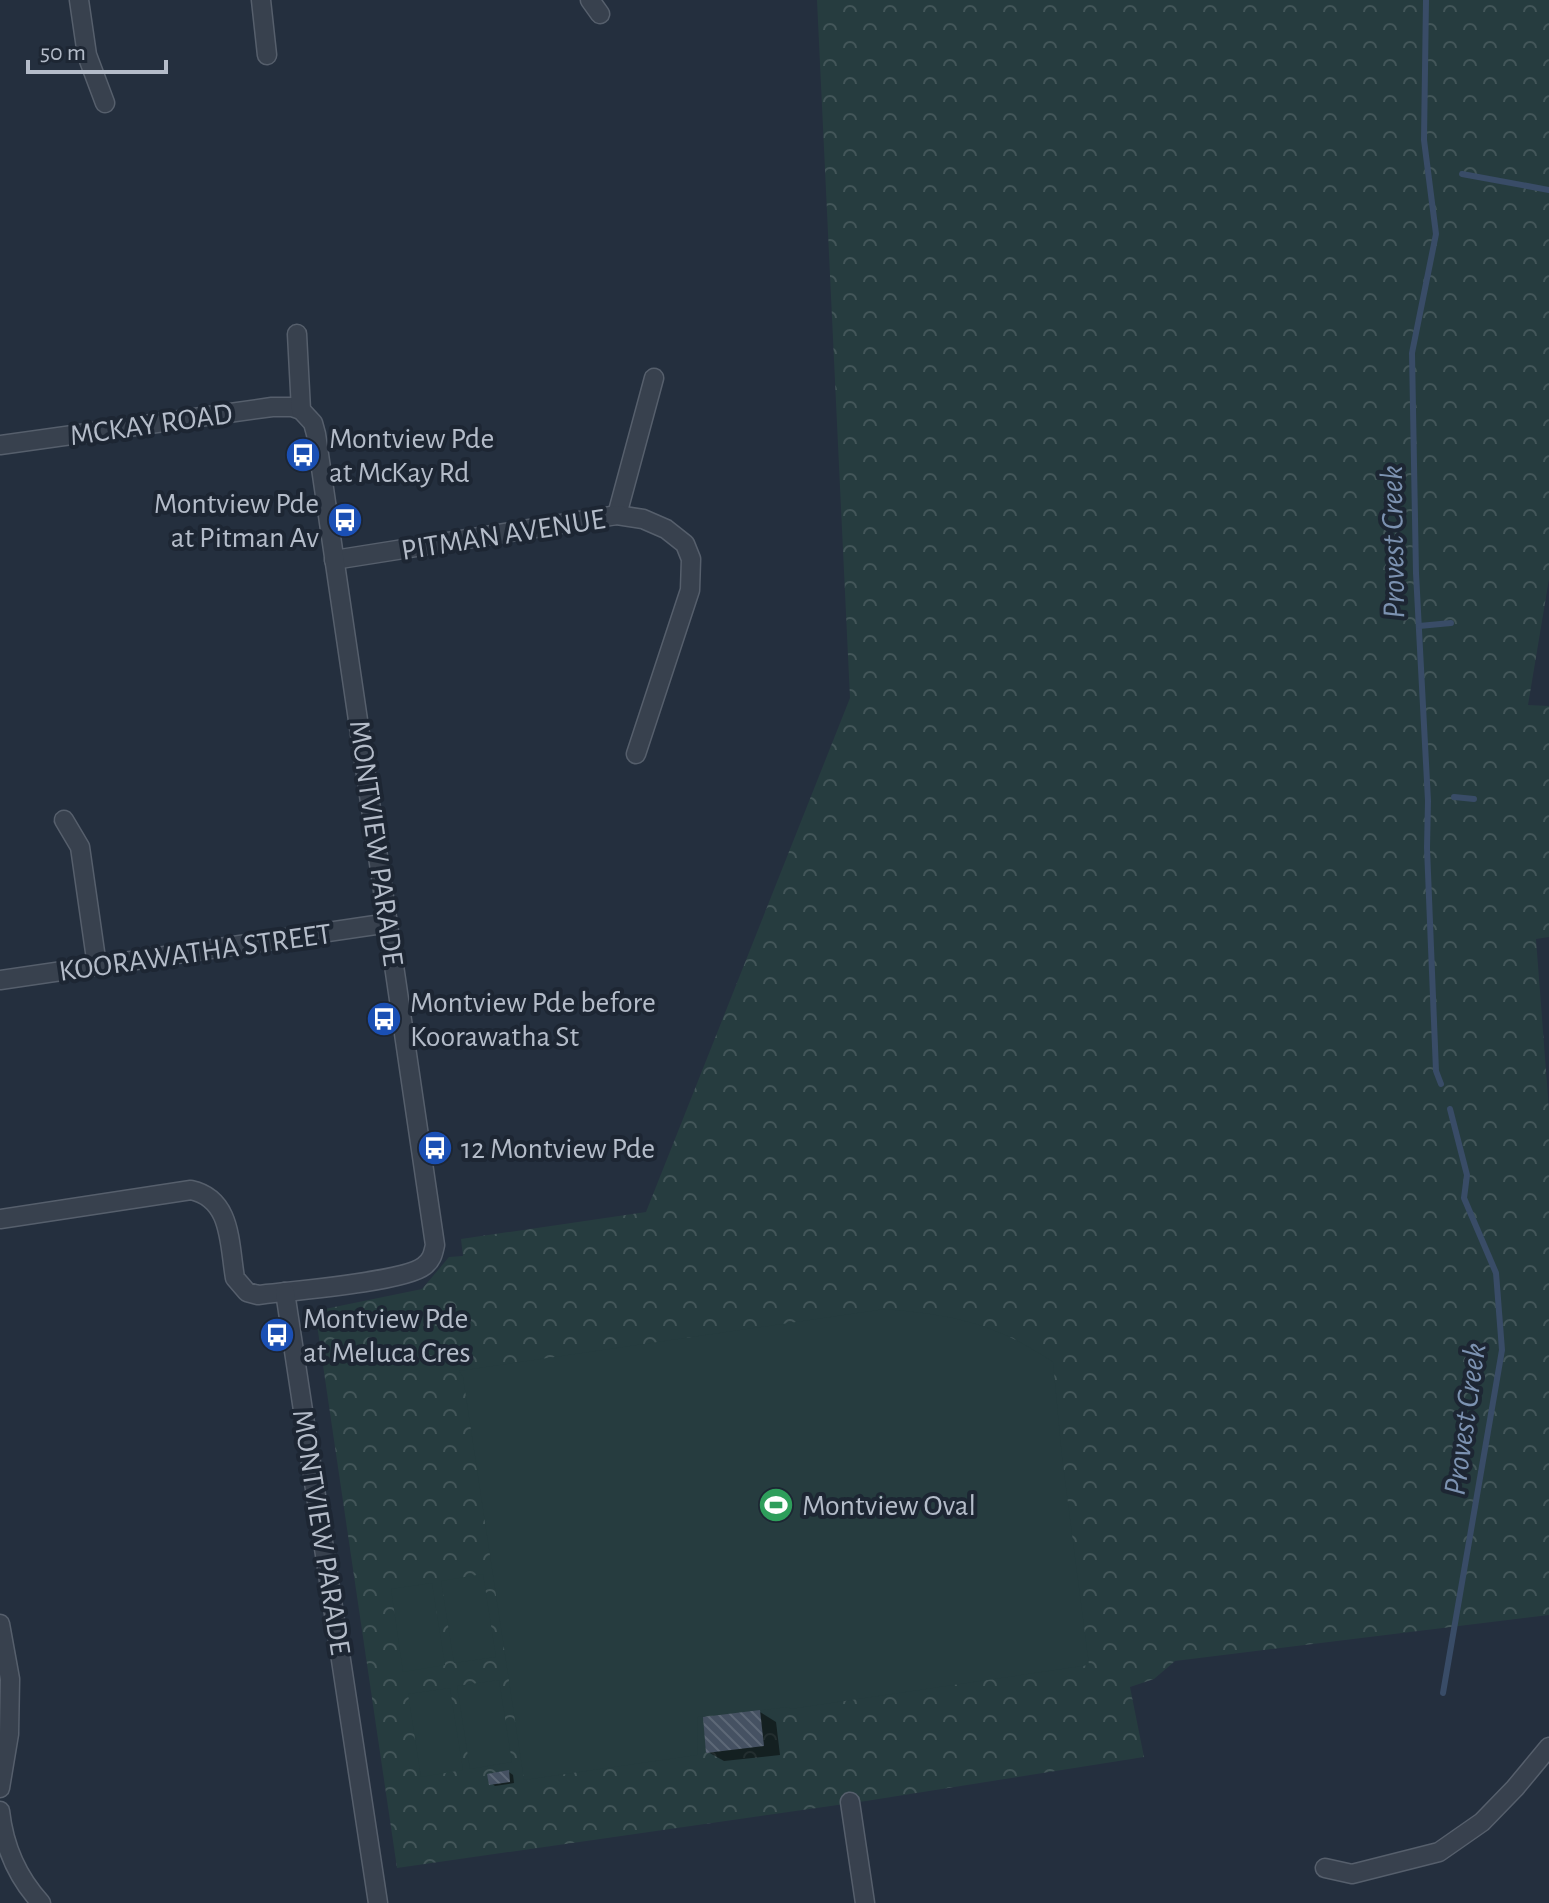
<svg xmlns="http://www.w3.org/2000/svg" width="1549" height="1903" font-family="'Alegreya Sans',sans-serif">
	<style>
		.forest { fill: url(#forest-crowns) }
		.garden { fill: #263c3f }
		.shadow { fill: #0007 }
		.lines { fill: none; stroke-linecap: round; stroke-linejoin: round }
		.stream { stroke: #394c67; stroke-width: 6 }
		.building { fill: url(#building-back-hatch) }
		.minor-casing { stroke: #565f6c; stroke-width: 21 }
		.minor { stroke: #38414e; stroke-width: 18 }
		.labels { text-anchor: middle; stroke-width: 8; stroke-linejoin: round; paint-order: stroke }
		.street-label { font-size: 30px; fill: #b4bcc9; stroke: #1d2633 }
		.poi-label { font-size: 30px; fill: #b4bcc9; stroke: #1d2633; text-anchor: start }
		.water-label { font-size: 32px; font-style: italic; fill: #7c92b1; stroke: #1d2633 }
	</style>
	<defs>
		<pattern id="forest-crowns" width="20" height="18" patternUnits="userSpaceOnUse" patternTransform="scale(2)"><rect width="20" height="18" fill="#263c3f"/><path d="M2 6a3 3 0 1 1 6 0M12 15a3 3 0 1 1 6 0" fill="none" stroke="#435659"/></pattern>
		<pattern id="building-back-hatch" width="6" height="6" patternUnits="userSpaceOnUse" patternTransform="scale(2)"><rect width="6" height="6" fill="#455162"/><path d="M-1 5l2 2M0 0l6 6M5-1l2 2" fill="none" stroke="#5d6877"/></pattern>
	</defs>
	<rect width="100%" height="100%" fill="#242f3e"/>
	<path class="forest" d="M 817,0 L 1549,0 L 1549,579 L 1528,705 L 1549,706 L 1549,937 L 1536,939 L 1549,1110 L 1549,1615 L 1175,1661 L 1154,1679 L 1130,1687 L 1144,1757 L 866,1801 L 397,1868 L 315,1311 L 422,1289 L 449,1257 L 463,1256 L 461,1239 L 646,1212 L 850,698 Z"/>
	<g class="garden">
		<path d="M 885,1309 C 953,1315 995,1323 1053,1362 L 1062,1457 L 1089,1665 L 790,1709 L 789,1707 L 698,1717 L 697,1755 L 524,1780 L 463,1377 L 459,1371 Z"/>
		<path d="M 483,1574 L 496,1657 L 454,1663 L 441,1581 Z"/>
		<path d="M 432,1583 L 445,1665 L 403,1672 L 391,1589 Z"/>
		<path d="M 499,1680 L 512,1762 L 470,1769 L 457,1686 Z"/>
		<path d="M 450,1688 L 463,1770 L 421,1777 L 408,1694 Z"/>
	</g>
	<g class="shadow">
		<path d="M 760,1712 L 776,1722 L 780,1755 L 724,1761 L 708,1752 Z"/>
		<path d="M 509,1772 L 513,1775 L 514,1783 L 495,1786 L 491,1783 Z"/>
	</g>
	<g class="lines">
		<g class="stream">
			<path d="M 1426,0 L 1424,140 L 1436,234 L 1412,353 L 1416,573 L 1428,801 L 1427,848 L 1436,1071 L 1441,1084"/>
			<path d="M 1462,174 L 1549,190"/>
			<path d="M 1419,626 L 1451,623"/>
			<path d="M 1454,797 L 1474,799"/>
			<path d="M 1443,1693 L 1502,1350 L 1496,1273 L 1464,1198 L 1467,1175 L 1450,1109"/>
		</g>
	</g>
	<g class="building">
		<path d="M 760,1710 L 764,1746 L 706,1753 L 703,1717 Z"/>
		<path d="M 509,1770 L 510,1782 L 489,1785 L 487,1774 Z"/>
	</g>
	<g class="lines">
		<g class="minor-casing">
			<g id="minor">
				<path d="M 79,0 L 87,55 L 105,103"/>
				<path d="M 261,0 L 267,55"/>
				<path d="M 590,0 L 600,14"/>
				<path d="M 0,445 L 272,407 L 292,407 L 301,410"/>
				<path d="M 617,515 L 654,378"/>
				<path d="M 334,560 L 617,515 L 643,519 L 666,529 L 685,544 L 691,559 L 690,590 L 636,754"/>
				<path d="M 64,820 L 80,847 L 97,966"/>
				<path d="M 0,980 L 389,923"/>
				<path d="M 0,1219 L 191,1190 C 232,1199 229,1243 235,1278 L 247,1292 L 258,1295 C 290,1291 404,1282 424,1266 C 432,1260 433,1254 435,1245 L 316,434 L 313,423 L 301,410 L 297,334"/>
				<path d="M 285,1292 L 378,1903"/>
				<path d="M 0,1624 L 10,1679 L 9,1734 L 0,1788"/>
				<path d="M 850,1802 L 865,1903"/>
				<path d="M 0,1811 C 4,1847 17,1877 41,1903"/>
				<path d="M 1325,1868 L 1352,1874 L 1439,1852 L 1482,1822 L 1515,1788 L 1549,1747"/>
			</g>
		</g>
		<use href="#minor" class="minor"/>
	</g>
	<defs>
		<g id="bus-disc" transform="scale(1.8)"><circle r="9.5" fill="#1a4fb4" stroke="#1d2633"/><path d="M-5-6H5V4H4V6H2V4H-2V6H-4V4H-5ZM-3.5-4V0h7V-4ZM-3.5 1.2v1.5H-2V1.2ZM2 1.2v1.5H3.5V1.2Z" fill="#fff"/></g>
		<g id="stadium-disc" transform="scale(1.8)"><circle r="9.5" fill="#2e9e5b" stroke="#1d2633"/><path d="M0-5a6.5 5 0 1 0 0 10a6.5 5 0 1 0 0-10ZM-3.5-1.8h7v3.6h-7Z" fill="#fff"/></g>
	</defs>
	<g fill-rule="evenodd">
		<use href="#bus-disc" x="303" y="455"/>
		<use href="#bus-disc" x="345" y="520"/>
		<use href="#bus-disc" x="384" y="1019"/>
		<use href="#bus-disc" x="435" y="1148"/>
		<use href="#bus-disc" x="277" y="1335"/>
		<use href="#stadium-disc" x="776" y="1505"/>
	</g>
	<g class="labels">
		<g class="street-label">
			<text transform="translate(151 424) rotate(-8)" y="10">MCKAY ROAD</text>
			<text transform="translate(503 534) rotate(-9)" y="10">PITMAN AVENUE</text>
			<text transform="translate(377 843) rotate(82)" y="10">MONTVIEW PARADE</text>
			<text transform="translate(195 952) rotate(-8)" y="10">KOORAWATHA STREET</text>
			<text transform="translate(322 1532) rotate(81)" y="10">MONTVIEW PARADE</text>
		</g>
		<g class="poi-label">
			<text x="329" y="448">Montview Pde<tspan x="329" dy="34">at McKay Rd</tspan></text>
			<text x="319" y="513" text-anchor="end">Montview Pde<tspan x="319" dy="34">at Pitman Av</tspan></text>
			<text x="410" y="1012">Montview Pde before<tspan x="410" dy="34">Koorawatha St</tspan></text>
			<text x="461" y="1158">12 Montview Pde</text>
			<text x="303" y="1328">Montview Pde<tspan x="303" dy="34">at Meluca Cres</tspan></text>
			<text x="802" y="1515">Montview Oval</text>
		</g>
		<g class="water-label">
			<text transform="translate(1392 542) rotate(-91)" y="11">Provest Creek</text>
			<text transform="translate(1464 1419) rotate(-82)" y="11">Provest Creek</text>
		</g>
	</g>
	<path d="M28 60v12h138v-12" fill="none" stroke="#b4bcc9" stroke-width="4"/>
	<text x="40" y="60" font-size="24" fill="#b4bcc9" stroke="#1d2633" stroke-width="6" paint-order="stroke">50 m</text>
</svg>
